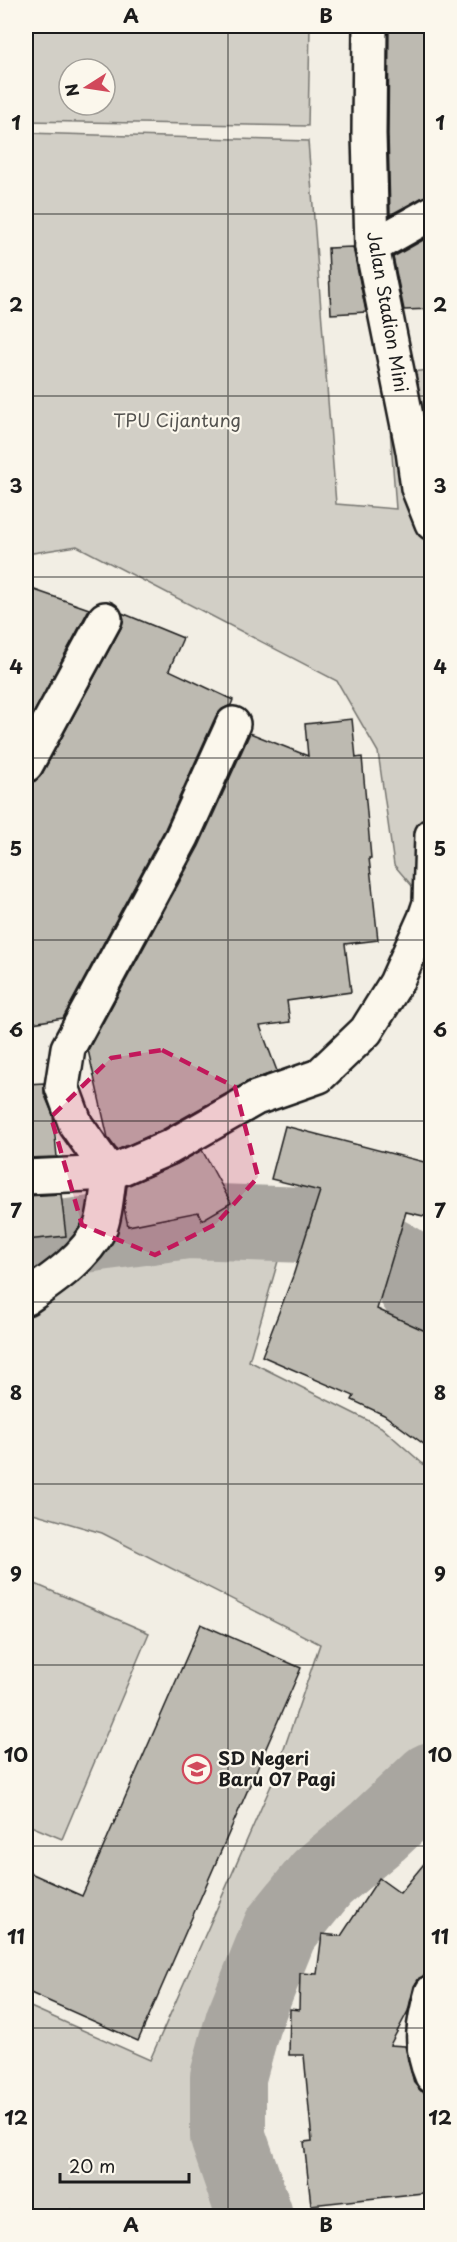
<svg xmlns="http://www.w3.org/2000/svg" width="457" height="2242" font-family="'Playpen Sans',sans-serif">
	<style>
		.green { fill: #d2cfc6; stroke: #777671; stroke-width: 1.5; fill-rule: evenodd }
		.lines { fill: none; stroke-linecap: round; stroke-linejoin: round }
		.river { stroke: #a9a6a0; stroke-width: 76 }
		.building { fill: #bdbab1; stroke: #1c1c1c; stroke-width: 1.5 }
		.minor-casing { stroke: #1c1c1c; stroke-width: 38 }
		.minor { stroke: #fbf7ec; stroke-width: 33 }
		.marked { fill: #c2185b; fill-opacity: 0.2; stroke: #c2185b; stroke-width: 4.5; stroke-dasharray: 12 8; stroke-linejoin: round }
		.grid { fill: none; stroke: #1c1c1c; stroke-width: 1.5; stroke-opacity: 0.55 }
		.labels { text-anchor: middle; stroke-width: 4.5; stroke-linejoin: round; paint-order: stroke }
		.street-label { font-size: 18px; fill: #1c1c1c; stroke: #fbf7ec }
		.park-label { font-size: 18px; fill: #53524f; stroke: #fbf7ec }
		.poi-label { font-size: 18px; font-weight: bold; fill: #1c1c1c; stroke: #fbf7ec; text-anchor: start }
		.neatline { fill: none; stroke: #1c1c1c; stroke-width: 2 }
		.grid-label { font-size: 20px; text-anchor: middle; font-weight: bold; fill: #1c1c1c }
	</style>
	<rect width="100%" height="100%" fill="#f2eee4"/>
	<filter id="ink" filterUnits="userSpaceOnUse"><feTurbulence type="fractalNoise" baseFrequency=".0167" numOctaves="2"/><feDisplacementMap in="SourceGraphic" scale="12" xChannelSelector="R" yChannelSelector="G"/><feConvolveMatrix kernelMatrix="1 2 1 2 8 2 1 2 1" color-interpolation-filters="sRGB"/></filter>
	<g filter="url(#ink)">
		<g class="green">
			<path d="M 26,26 L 310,26 L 308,126 L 26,121 ZM 69,69 L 105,69 L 105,105 L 69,105 Z"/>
			<path d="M 26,133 L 308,141 L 336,504 L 396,509 L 386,374 L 431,370 L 431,908 L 394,865 L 378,752 L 337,681 L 77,546 L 26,554 Z"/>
			<path d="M 178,1233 L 285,1237 L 249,1361 L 381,1427 L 431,1471 L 431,1756 L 320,1852 L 244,1961 L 213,2077 L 226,2193 L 238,2216 L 79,2216 L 71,2209 L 63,2216 L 26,2216 L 26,2005 L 150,2060 L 273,1781 L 320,1644 L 102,1533 L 26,1511 L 26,1318 L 41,1306 L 93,1247 Z"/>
			<path d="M 33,1583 L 149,1633 L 62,1839 L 26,1824 L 26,1602 Z"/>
		</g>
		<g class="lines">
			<g class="river">
				<path d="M 26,1243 L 187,1221 L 336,1226 L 399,1261 L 432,1313"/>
				<path d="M 255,2216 L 228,2137 L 228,2077 L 243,2022 L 280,1930 L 322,1878 L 378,1831 L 432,1780"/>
			</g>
		</g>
		<g class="building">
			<path d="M 389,26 L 432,26 L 432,194 L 423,197 L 390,215 L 388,134 Z"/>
			<path d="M 432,235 L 432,309 L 404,310 L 393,257 Z"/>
			<path d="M 353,247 L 366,312 L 331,314 L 328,248 Z"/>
			<path d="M 26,587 L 89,609 L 26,727 Z"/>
			<path d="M 122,613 L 183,638 L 169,670 L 233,700 L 231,705 L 222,709 L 216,716 L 165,829 L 63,1018 L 26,1024 L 26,784 L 35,781 L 42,774 L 121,628 L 124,619 Z"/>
			<path d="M 352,719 L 356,758 L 362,757 L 371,858 L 369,858 L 378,940 L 345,944 L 351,992 L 287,1001 L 290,1022 L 260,1026 L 277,1071 L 247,1082 L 162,1130 L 117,1150 L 108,1138 L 88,1050 L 199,846 L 250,733 L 308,756 L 305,724 Z"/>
			<path d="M 44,1083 L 44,1093 L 53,1115 L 57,1157 L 26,1158 L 26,1084 Z"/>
			<path d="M 285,1126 L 432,1164 L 432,1218 L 406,1212 L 377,1309 L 432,1334 L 432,1450 L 384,1415 L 352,1400 L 354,1396 L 262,1356 L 293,1276 L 320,1191 L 271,1179 Z"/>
			<path d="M 202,1150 L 231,1203 L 202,1220 L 198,1212 L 128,1226 L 124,1208 L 127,1186 L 177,1164 Z"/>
			<path d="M 61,1194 L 66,1236 L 26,1240 L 26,1196 Z"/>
			<path d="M 201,1624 L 301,1668 L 138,2041 L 26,1991 L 26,1871 L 82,1896 Z"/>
			<path d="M 432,1854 L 432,1967 L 428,1974 L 419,1978 L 414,1986 L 408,2011 L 390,2045 L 405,2046 L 414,2083 L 421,2091 L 432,2094 L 432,2192 L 311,2205 L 304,2142 L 312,2141 L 304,2055 L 289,2055 L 290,2009 L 299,2010 L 300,1973 L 317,1974 L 322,1934 L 341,1936 L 379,1878 L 400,1893 Z"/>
		</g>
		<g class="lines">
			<g class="minor-casing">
				<g id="minor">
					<path d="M 370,26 L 369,134 L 372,247 L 413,451 L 418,488 L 432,523"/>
					<path d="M 372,247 L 432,213"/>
					<path d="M 26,765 L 105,619"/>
					<path d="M 110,1173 L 76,1125 L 62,1087 L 68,1048 L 182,837 L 233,724"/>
					<path d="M 26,1177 L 110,1173"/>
					<path d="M 26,1298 C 53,1279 84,1259 100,1228 C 106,1215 107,1187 110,1173 L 170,1147 L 256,1098 L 319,1076 L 366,1031 L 396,983 L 425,918 L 430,903 L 432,835"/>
					<path d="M 432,1992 C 423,2023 419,2046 432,2076"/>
				</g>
			</g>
			<use href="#minor" class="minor"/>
		</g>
	</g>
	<path class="marked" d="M 162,1050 L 235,1087 L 258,1177 L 216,1224 L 155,1255 L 82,1225 L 51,1117 L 111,1058 Z"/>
	<path class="grid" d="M 228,26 L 228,2216M 26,214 L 432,214M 26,396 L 432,396M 26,577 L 432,577M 26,758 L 432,758M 26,940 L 432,940M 26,1121 L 432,1121M 26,1302 L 432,1302M 26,1484 L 432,1484M 26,1665 L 432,1665M 26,1846 L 432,1846M 26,2028 L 432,2028"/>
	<defs>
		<g id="school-ring" transform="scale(1.5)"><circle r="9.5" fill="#fbf7ec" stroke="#d1495b" stroke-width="1.5"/><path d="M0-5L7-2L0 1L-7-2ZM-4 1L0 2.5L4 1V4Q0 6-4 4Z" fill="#d1495b"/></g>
	</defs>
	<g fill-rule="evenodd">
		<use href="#school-ring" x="197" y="1769"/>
	</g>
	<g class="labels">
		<g class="street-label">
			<text transform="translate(387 312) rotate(80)" y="6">Jalan Stadion Mini</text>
		</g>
		<g class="park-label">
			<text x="177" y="427">TPU Cijantung</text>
		</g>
		<g class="poi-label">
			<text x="218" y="1765">SD Negeri<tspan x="218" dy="21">Baru 07 Pagi</tspan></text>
		</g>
	</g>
	<rect width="457" height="2242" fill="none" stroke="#fbf7ec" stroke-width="66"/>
	<g transform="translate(87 87) rotate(258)"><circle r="28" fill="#fbf7ec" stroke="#a29f99" stroke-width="1.5"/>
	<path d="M0-4.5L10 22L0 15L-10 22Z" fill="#d1495b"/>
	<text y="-9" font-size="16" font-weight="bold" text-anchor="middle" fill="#1c1c1c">N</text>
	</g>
	<path d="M60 2173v9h129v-9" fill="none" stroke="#1c1c1c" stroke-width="3"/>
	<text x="69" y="2173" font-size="18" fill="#1c1c1c" stroke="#fbf7ec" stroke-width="4.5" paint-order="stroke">20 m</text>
	<rect x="33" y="33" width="391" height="2176" class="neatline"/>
	<g class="grid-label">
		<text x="131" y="23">A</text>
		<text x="326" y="23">B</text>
		<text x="16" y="130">1</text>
		<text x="440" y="130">1</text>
		<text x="16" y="312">2</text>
		<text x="440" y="312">2</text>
		<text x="16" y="493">3</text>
		<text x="440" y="493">3</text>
		<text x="16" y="674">4</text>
		<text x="440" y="674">4</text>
		<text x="16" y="856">5</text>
		<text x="440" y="856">5</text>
		<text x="16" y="1037">6</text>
		<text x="440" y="1037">6</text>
		<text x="16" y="1218">7</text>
		<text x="440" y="1218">7</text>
		<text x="16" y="1400">8</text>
		<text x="440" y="1400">8</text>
		<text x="16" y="1581">9</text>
		<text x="440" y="1581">9</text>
		<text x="16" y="1762">10</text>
		<text x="440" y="1762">10</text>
		<text x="16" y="1944">11</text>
		<text x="440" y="1944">11</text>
		<text x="16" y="2125">12</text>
		<text x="440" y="2125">12</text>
		<text x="131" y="2232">A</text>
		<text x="326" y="2232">B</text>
	</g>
</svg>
